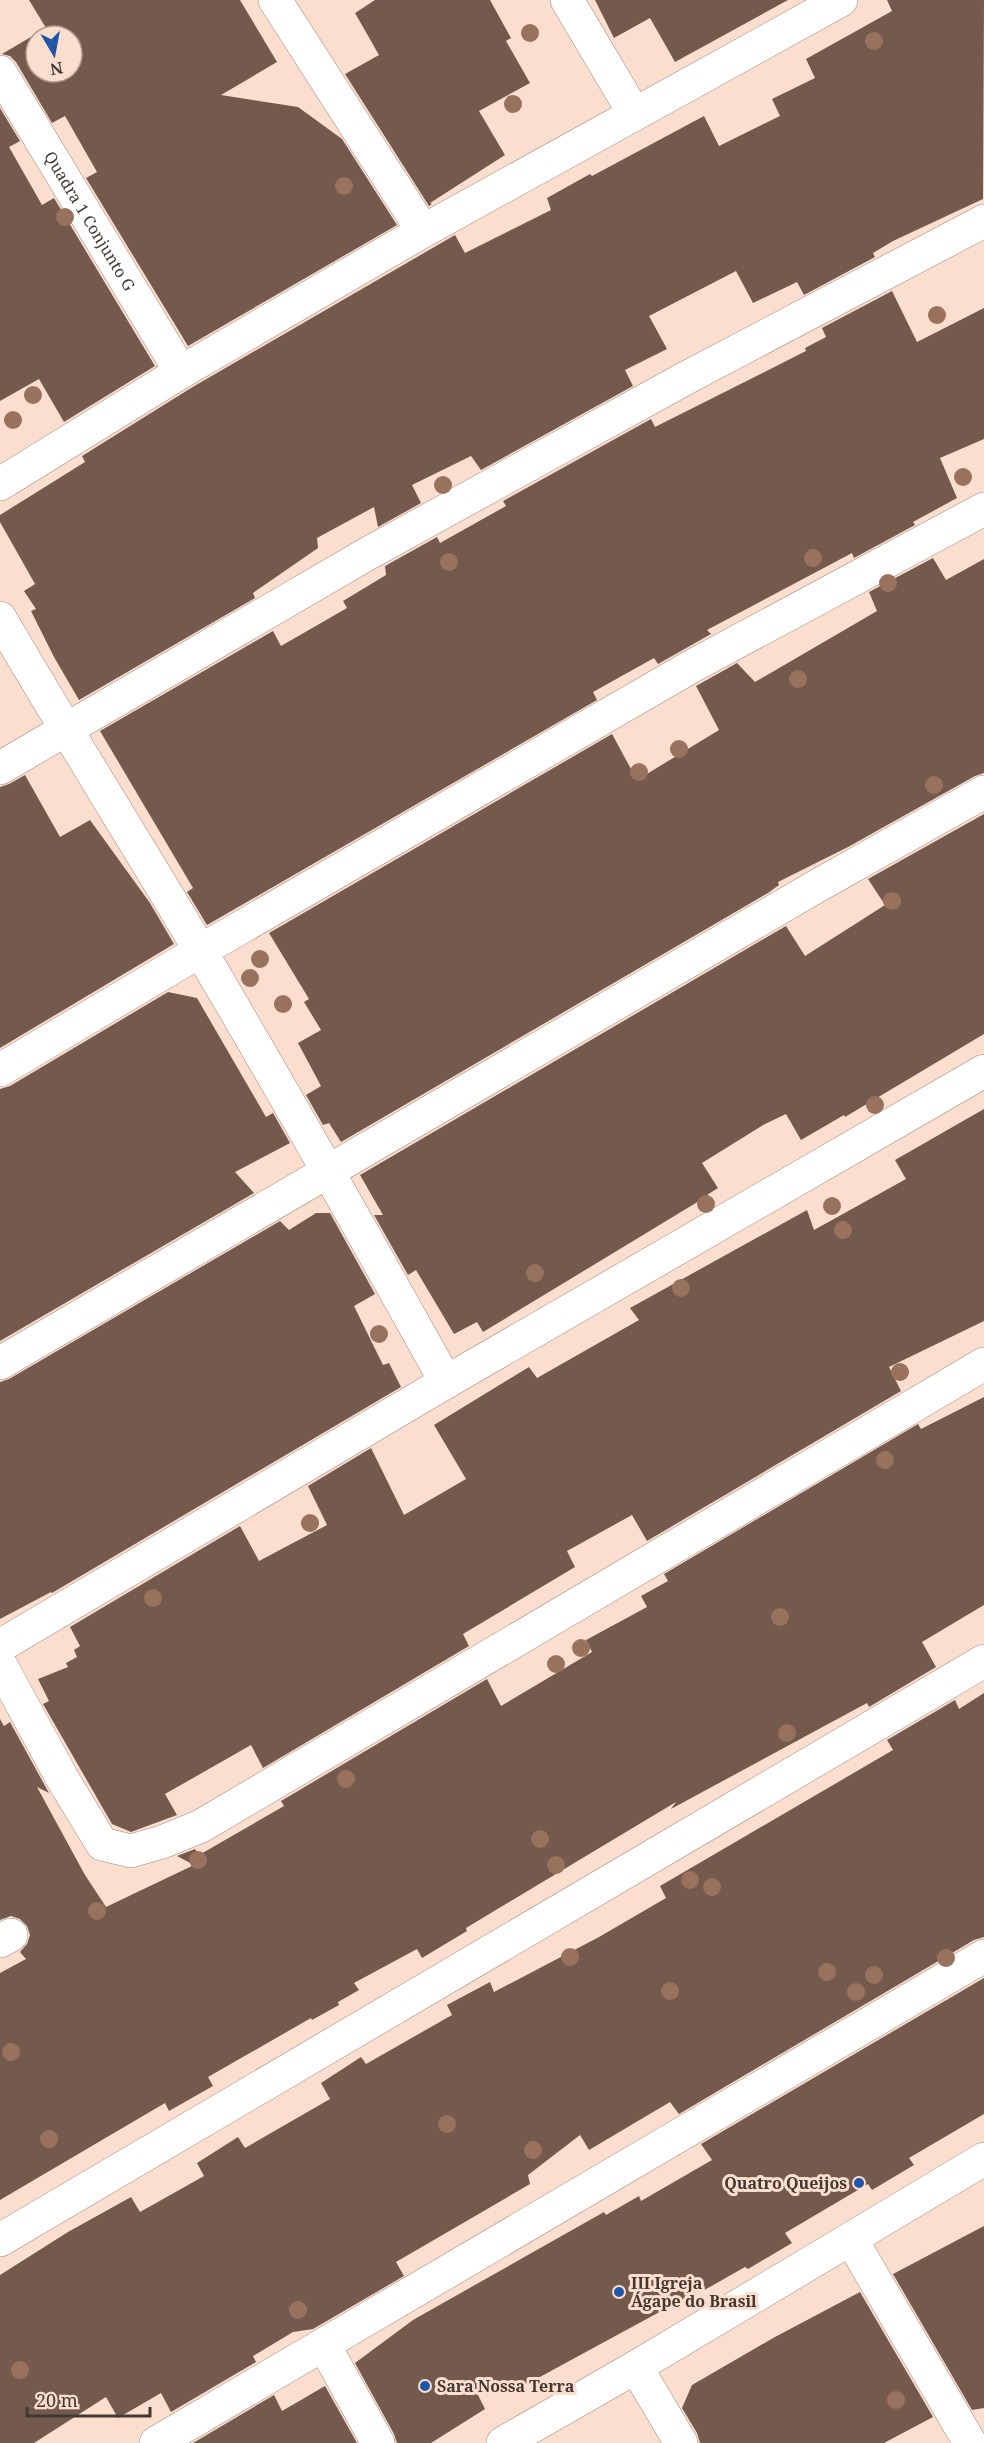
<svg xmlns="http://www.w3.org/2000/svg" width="984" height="2443" font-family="'Noto Serif',serif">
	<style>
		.building { fill: #745a4d; fill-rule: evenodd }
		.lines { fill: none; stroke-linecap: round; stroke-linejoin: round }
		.minor-casing { stroke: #a4887a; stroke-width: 34 }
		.tertiary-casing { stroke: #a4887a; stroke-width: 34 }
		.minor { stroke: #fff; stroke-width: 33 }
		.tertiary { stroke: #fff; stroke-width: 33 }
		.tree { fill: #99725d }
		.poi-dot { fill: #1e57a8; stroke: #fcdecf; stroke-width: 2 }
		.labels { text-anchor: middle; stroke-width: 6; stroke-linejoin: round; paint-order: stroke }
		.street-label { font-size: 16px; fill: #433731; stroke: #fcdecf }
		.poi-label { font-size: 16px; font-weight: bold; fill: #433731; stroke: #fcdecf; text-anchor: start }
	</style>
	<rect width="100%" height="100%" fill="#fcdecf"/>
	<g class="building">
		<path d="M 29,0 L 240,0 L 277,62 L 221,95 L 298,107 L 342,139 L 397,225 L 188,346 L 86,178 L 97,172 L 65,116 L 52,123 L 16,62 L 10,56 L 2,54 L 46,28 ZM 36,36 L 72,36 L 72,72 L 36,72 Z"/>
		<path d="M 375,0 L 490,0 L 511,38 L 506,41 L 530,83 L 479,111 L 505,155 L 430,203 L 432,204 L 429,206 L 345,74 L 379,55 L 355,13 Z"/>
		<path d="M 595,0 L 788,0 L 675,62 L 650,18 L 614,38 Z"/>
		<path d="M 887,0 L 984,0 L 983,199 L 893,241 L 873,253 L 875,257 L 804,295 L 797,282 L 753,303 L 736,271 L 649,316 L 667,349 L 625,370 L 633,386 L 481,470 L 471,456 L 412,485 L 421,503 L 378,527 L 374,507 L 317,538 L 318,548 L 253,593 L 255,598 L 79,700 L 54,657 L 31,611 L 36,609 L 24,591 L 35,584 L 0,522 L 0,515 L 85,462 L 82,456 L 191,388 L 455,235 L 465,253 L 551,210 L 547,198 L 590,174 L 592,176 L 704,116 L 719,146 L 780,116 L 772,99 L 815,78 L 806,59 L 892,11 Z"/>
		<path d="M 0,108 L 20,141 L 9,147 L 42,205 L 54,198 L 155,366 L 64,422 L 39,379 L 0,401 Z"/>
		<path d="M 892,291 L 917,342 L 984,308 L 984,439 L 940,458 L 957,498 L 913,522 L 915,525 L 854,558 L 852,553 L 707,630 L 711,634 L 658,664 L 654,658 L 593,692 L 597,700 L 207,925 L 187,892 L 193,888 L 100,731 L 273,631 L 281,646 L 347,608 L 343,601 L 386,575 L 385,566 L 437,537 L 440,543 L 506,506 L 503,501 L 651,419 L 655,427 L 806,351 L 805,348 L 826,337 L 822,328 Z"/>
		<path d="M 933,558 L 946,580 L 984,559 L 984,773 L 975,776 L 848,847 L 778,882 L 779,885 L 768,893 L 341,1142 L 329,1123 L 323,1125 L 306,1095 L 321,1086 L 298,1043 L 321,1030 L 304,1002 L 309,999 L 269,933 L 612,734 L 637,780 L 719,730 L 696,686 L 737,663 L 755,682 L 877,611 L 869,592 Z"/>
		<path d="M 25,775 L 60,837 L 90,820 L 150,903 L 174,944 L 0,1048 L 0,787 L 9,784 Z"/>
		<path d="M 984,814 L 984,1034 L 845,1117 L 844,1115 L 801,1140 L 786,1114 L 765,1124 L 702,1163 L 718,1188 L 707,1195 L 709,1195 L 483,1332 L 477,1322 L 454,1334 L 416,1270 L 408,1275 L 374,1215 L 383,1215 L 360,1175 L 786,926 L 805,956 L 885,905 L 868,879 Z"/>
		<path d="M 168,992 L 197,998 L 266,1117 L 273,1113 L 290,1143 L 235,1172 L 254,1193 L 0,1341 L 0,1089 L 10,1086 Z"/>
		<path d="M 984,1109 L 984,1321 L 889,1367 L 901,1391 L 647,1541 L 632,1515 L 567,1551 L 575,1567 L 463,1634 L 469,1646 L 263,1768 L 251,1745 L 165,1794 L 177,1815 L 131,1832 L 112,1824 L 43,1704 L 49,1701 L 38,1679 L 68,1667 L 66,1663 L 77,1657 L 74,1650 L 80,1646 L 70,1627 L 240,1526 L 259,1561 L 327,1525 L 308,1486 L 371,1448 L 404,1515 L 466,1479 L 434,1425 L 529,1367 L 537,1378 L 639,1320 L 630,1308 L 807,1210 L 814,1230 L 906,1179 L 895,1160 Z"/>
		<path d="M 316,1213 L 330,1213 L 375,1294 L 354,1306 L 383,1365 L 389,1363 L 401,1387 L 52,1593 L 51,1592 L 0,1619 L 0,1382 L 9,1379 L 280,1221 L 289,1230 Z"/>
		<path d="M 984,1397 L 984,1605 L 922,1642 L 936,1667 L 869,1707 L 867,1703 L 671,1809 L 676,1802 L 466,1928 L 467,1931 L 422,1958 L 417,1949 L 354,1983 L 359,1990 L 338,2002 L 339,2005 L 312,2020 L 311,2018 L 208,2077 L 213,2086 L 169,2111 L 165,2103 L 0,2200 L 0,1973 L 26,1959 L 20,1952 L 27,1944 L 30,1935 L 27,1926 L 20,1919 L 11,1916 L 0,1920 L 0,1719 L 4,1726 L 10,1722 L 49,1793 L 37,1787 L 85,1875 L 106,1907 L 194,1865 L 177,1856 L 195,1849 L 199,1855 L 284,1806 L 281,1801 L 487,1679 L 501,1706 L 592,1652 L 586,1640 L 647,1607 L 641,1596 L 668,1581 L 664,1574 L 918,1424 L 921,1429 Z"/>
		<path d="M 984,1693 L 984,1937 L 974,1940 L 679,2114 L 670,2102 L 589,2150 L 580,2135 L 528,2175 L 530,2184 L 396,2262 L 404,2276 L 313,2329 L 293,2332 L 253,2356 L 256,2362 L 171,2412 L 161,2393 L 118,2418 L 106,2397 L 34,2443 L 0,2443 L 0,2275 L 68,2232 L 131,2197 L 140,2212 L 204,2176 L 197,2163 L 238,2137 L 245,2148 L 330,2099 L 321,2083 L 361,2057 L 366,2064 L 452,2015 L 447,2005 L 490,1982 L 494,1992 L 599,1937 L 666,1898 L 660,1886 L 893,1750 L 887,1740 L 955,1700 L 959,1709 Z"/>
		<path d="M 984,1978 L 984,2114 L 909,2158 L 914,2165 L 872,2190 L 868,2184 L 785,2233 L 792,2243 L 748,2269 L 745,2267 L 701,2292 L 700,2290 L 527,2384 L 477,2393 L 485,2409 L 431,2443 L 397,2443 L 394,2434 L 355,2363 L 413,2320 L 604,2212 L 606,2215 L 639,2196 L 641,2201 L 712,2160 L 701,2144 Z"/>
		<path d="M 984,2226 L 984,2408 L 972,2410 L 893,2274 Z"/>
		<path d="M 860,2292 L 933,2417 L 884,2443 L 700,2443 L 697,2433 L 682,2408 L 692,2385 L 775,2337 Z"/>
		<path d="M 325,2386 L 357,2443 L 193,2443 L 274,2395 L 282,2411 Z"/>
	</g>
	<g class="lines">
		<g class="minor-casing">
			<g id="minor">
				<path d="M 275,0 L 423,231"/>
				<path d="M 567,0 L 634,113"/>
				<path id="s1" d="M 0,72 L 181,372"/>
				<path d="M 0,484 L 181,372 L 423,231 L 841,0"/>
				<path d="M 0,618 C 65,730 135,840 201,952 C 285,1094 366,1238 446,1382"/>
				<path d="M 0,768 L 367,554 L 686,378 L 984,221"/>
				<path d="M 0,1070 L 200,951 L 694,665 L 984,509"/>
				<path d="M 0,1363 L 817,886 L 984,792"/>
				<path d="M 0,1646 L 446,1382 L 984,1071"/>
				<path d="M 0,1664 L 62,1778 L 102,1844 L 131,1851 L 162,1842 L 201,1826 L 984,1364"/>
				<path d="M 0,1941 L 11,1935"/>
				<path d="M 851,2239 L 970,2443"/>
				<path d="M 0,2240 L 984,1661"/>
				<path d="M 324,2345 L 378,2443"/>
				<path d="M 636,2367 L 681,2443"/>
				<path d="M 156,2443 L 984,1956"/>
			</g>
		</g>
		<g class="tertiary-casing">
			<path id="tertiary" d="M 503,2443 L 636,2367 L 984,2159"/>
		</g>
		<use href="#minor" class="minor"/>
		<use href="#tertiary" class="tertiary"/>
	</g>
	<g class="tree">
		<circle cx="530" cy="33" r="9"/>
		<circle cx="874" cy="41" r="9"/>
		<circle cx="513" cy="104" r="9"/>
		<circle cx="344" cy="186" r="9"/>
		<circle cx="65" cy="217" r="9"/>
		<circle cx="937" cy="315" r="9"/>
		<circle cx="33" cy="395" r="9"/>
		<circle cx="13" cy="420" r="9"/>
		<circle cx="963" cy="477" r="9"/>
		<circle cx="443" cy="485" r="9"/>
		<circle cx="813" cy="558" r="9"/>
		<circle cx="449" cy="562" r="9"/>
		<circle cx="888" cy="583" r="9"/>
		<circle cx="798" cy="679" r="9"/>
		<circle cx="679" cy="749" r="9"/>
		<circle cx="639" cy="772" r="9"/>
		<circle cx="934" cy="785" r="9"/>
		<circle cx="892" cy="901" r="9"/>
		<circle cx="260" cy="959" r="9"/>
		<circle cx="250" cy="978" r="9"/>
		<circle cx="283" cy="1004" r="9"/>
		<circle cx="875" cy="1105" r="9"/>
		<circle cx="706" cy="1204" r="9"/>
		<circle cx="832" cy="1206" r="9"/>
		<circle cx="843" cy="1230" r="9"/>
		<circle cx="535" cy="1273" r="9"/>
		<circle cx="681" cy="1288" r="9"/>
		<circle cx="379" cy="1334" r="9"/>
		<circle cx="900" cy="1372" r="9"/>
		<circle cx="885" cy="1460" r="9"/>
		<circle cx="310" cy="1523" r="9"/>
		<circle cx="153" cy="1598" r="9"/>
		<circle cx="780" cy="1617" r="9"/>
		<circle cx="581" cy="1648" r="9"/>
		<circle cx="556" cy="1664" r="9"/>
		<circle cx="787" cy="1733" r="9"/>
		<circle cx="346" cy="1779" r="9"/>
		<circle cx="540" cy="1839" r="9"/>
		<circle cx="198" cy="1860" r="9"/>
		<circle cx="556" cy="1865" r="9"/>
		<circle cx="690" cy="1880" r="9"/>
		<circle cx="712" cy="1887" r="9"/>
		<circle cx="97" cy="1911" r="9"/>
		<circle cx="570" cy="1957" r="9"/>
		<circle cx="946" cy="1958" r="9"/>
		<circle cx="827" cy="1972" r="9"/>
		<circle cx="874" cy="1975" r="9"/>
		<circle cx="670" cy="1991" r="9"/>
		<circle cx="856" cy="1992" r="9"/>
		<circle cx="11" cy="2052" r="9"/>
		<circle cx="447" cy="2124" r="9"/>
		<circle cx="49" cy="2139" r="9"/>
		<circle cx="533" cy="2150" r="9"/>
		<circle cx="298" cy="2310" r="9"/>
		<circle cx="20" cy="2370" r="9"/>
		<circle cx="896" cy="2400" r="9"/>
	</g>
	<g class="poi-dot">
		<circle cx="859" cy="2183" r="6"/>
		<circle cx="619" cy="2292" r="6"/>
		<circle cx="425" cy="2386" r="6"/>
	</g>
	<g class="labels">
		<g class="street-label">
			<text dy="6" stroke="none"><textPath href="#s1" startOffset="174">Quadra 1 Conjunto G</textPath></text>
		</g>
		<g class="poi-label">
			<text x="847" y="2189" text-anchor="end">Quatro Queijos</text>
			<text x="631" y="2289">III Igreja<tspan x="631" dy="18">Ágape do Brasil</tspan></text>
			<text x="437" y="2392">Sara Nossa Terra</text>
		</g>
	</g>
	<g transform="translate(54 54) rotate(170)"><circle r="28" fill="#fcdecf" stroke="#b29b90" stroke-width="1.5"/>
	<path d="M0-4.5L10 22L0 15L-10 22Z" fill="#1e57a8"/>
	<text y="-9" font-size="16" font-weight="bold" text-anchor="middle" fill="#433731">N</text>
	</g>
	<path d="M27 2407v9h123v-9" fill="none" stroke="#433731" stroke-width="3"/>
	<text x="36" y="2407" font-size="18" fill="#433731" stroke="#fcdecf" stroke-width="4.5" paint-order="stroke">20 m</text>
</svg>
